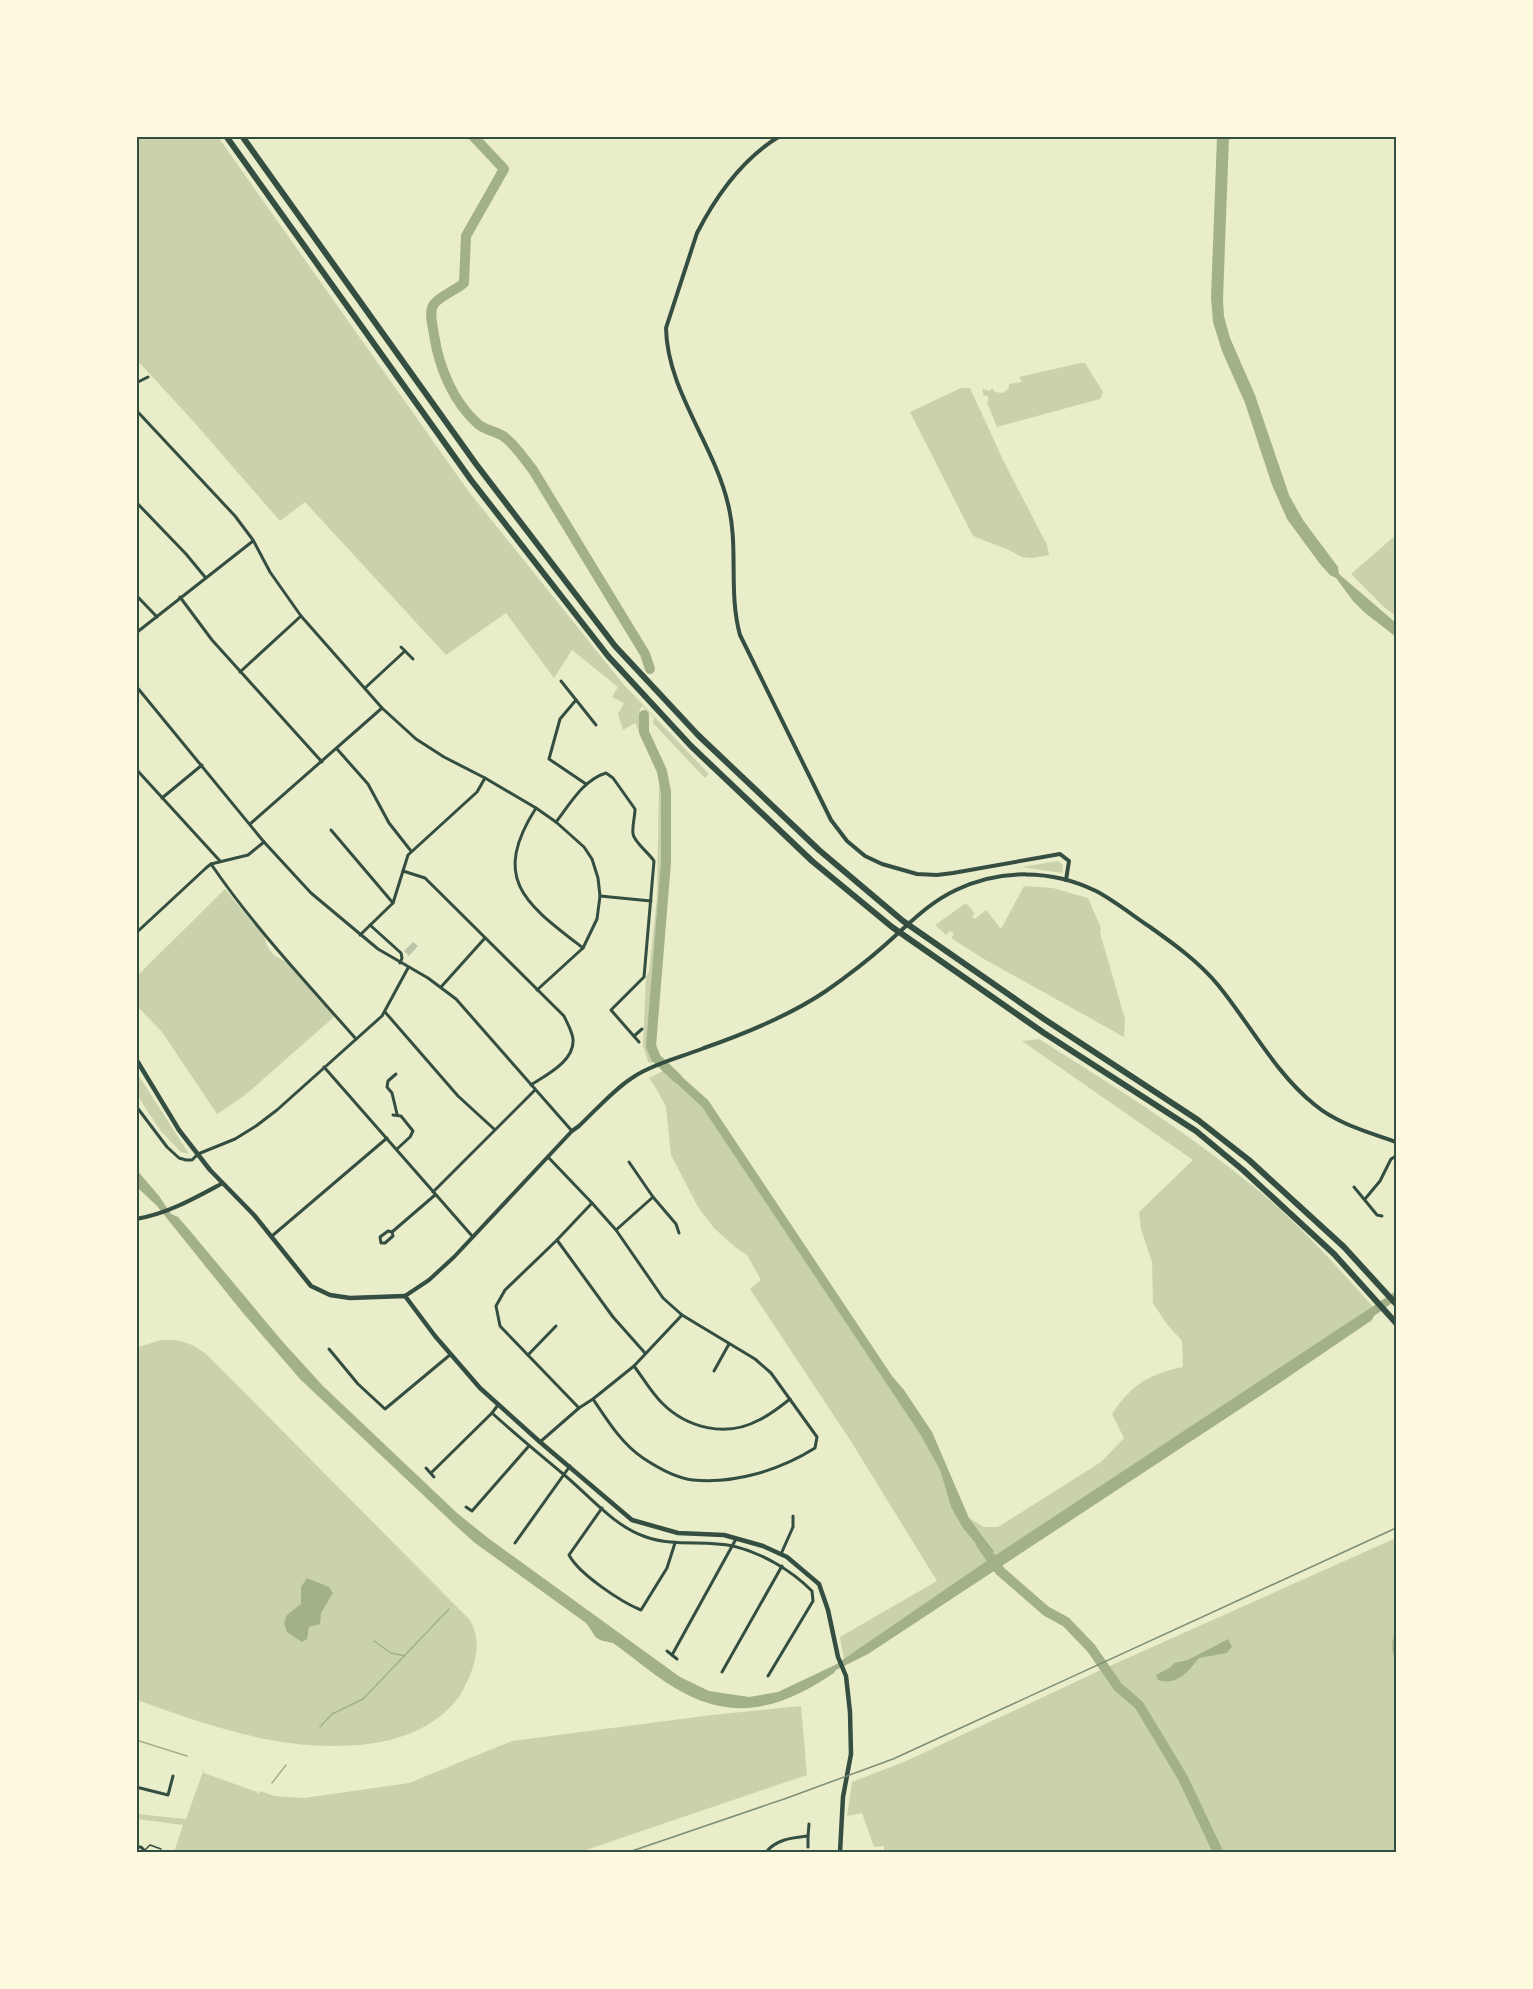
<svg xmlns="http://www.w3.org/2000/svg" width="1533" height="1989" font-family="Montserrat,sans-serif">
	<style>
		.green { fill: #cad2ad }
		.water { fill: #a3b18a }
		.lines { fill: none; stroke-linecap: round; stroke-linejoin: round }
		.stream { stroke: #a3b18a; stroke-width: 1.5 }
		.river { stroke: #a3b18a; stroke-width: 10 }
		.building { fill: #bcc5a7 }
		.service { stroke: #344e41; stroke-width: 1.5 }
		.minor { stroke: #344e41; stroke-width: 3 }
		.tertiary { stroke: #344e41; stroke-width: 4 }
		.secondary { stroke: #344e41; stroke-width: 4.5 }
		.motorway { stroke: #344e41; stroke-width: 6 }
		.rail { stroke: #7c8e77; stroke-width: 1.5 }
		.neatline { fill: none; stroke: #344e41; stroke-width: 2 }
	</style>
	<rect width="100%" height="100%" fill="#e9edc9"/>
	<g class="green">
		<path d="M 136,137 L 218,137 L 469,492 L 624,685 L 709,774 L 705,778 L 698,771 L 653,723 L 654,718 L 642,706 L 639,712 L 641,713 L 643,735 L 661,774 L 665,799 L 662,879 L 653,992 L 650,993 L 653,993 L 649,1046 L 646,1049 L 650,1048 L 656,1061 L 651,1063 L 648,1062 L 643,1045 L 646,977 L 649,972 L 657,897 L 659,785 L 657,772 L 635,723 L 623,730 L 618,714 L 624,703 L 612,697 L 618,687 L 572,650 L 554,678 L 506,613 L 446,655 L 305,502 L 280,521 L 193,421 L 137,360 Z"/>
		<path d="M 1081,363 L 1085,363 L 1103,392 L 1100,399 L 997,427 L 987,402 L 989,400 L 987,395 L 984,396 L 982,389 L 990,391 L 992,388 L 995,392 L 1003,393 L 1009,388 L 1009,384 L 1022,382 L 1019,377 Z"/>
		<path d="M 961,388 L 970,388 L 1004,462 L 1047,545 L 1049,555 L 1032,558 L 1022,557 L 1009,550 L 973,536 L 910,412 Z"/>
		<path d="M 1396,535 L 1396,616 L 1385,608 L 1351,574 Z"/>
		<path d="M 1058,861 L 1063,865 L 1062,873 L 1021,867 L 1010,869 Z"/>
		<path d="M 1024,886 L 1053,888 L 1088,898 L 1101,928 L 1100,933 L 1125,1019 L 1124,1037 L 984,959 L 951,938 L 954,934 L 950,931 L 946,935 L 935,925 L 966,903 L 975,914 L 972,916 L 975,919 L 986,910 L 1001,929 Z"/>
		<path d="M 225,889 L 265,938 C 266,949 276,959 286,961 L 334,1017 L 244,1096 L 217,1114 L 162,1032 L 137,1006 L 137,976 Z"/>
		<path d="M 1039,1039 C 1112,1085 1186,1131 1254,1187 C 1297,1222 1336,1265 1373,1307 L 985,1562 L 844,1659 L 840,1637 L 937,1581 L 852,1443 L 750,1289 L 761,1280 L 747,1255 L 735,1247 L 714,1228 L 698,1207 L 671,1155 L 666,1107 L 656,1088 L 649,1078 L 663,1071 L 702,1107 L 920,1434 L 940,1470 L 951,1507 L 994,1550 L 969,1518 L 984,1527 L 998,1527 L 1101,1462 L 1124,1438 L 1112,1414 C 1131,1385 1149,1374 1183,1367 L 1182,1341 L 1166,1323 L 1153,1303 L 1152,1262 L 1141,1229 L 1139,1212 L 1193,1160 L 1022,1041 Z"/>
		<path d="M 137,1073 L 189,1154 L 181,1152 L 160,1130 L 137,1095 Z"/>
		<path d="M 161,1340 C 180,1339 192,1343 207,1355 L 470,1620 C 483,1644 475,1667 463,1690 C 454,1707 437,1720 420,1729 C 391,1743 363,1746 331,1746 C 261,1745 202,1723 137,1700 L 136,1348 Z"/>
		<path d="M 1396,1538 L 1396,1852 L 884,1852 L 884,1846 L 874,1847 L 862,1813 L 847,1816 L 852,1782 L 906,1761 L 1103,1669 Z"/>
		<path d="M 801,1706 L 807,1775 L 580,1852 L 174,1852 L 183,1825 L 137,1819 L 137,1814 L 186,1819 L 204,1769 L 204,1773 L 257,1792 L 258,1794 L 261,1791 L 274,1796 L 304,1798 L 409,1783 L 512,1741 L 712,1715 Z"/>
	</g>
	<g class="water">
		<path d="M 1217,137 L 1229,137 L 1223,300 L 1224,316 L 1230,338 L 1255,395 L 1289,495 L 1303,520 L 1338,567 L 1339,574 L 1396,623 L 1396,637 L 1364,612 L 1353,601 L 1336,578 L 1330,575 L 1320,564 L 1287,519 L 1272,485 L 1245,403 L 1222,351 L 1213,322 L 1211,298 Z"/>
		<path d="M 672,1068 L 708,1100 L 892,1376 L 904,1390 L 932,1432 L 969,1518 L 994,1551 L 986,1556 L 963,1528 L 951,1507 L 940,1470 L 920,1434 L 702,1107 L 663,1071 Z"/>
		<path d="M 136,1169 L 159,1196 L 171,1214 L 178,1217 L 191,1232 L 282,1341 L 323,1386 L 457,1513 L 488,1538 L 680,1677 L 709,1691 L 749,1697 L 778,1692 L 835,1665 L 985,1562 L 1396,1291 L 1396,1300 L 1374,1316 L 1372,1320 L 1275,1386 L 868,1654 L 836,1670 L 834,1673 C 787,1705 740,1722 686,1694 C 660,1681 637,1660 613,1643 C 591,1639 598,1638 586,1623 L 475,1543 L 456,1526 L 300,1379 L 243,1313 L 157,1206 L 137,1187 Z"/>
		<path d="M 307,1578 L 329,1587 L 333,1593 L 321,1613 L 320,1624 L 309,1627 L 307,1639 L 302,1642 L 287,1632 L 284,1623 L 287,1615 L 301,1604 L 301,1587 Z"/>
		<path d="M 1228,1639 L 1232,1647 L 1227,1653 L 1199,1658 C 1188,1672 1177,1686 1158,1680 L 1156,1675 L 1171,1667 L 1174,1663 L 1188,1660 Z"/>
	</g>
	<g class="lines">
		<g class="stream">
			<path d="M 1396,1633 C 1391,1643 1393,1651 1396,1661"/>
			<path d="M 374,1641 L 391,1653 L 405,1656"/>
			<path d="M 320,1727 L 332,1714 L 363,1699 L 449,1609"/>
			<path d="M 136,1740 L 187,1756"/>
			<path d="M 272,1783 L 286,1765"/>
		</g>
		<g class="river">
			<path d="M 473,136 L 504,169 L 466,236 L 464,283 C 456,290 440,296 434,304 C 428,312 433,326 434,335 C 439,367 453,402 478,424 C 485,430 495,431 503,436 C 515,444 524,459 533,470 L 645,654 L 650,669"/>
			<path d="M 644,715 L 644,732 L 662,771 L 666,792 L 666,862 L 651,1046 L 656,1058 L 677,1078"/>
			<path d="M 981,1544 L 1000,1571 L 1046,1611 L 1066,1622 L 1091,1648 L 1118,1687 L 1139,1705 L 1183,1778 L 1218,1852"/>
		</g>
	</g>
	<path class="building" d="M 413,942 L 418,946 L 409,956 L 404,951 Z"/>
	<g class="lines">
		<path class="service" d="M 145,1850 L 150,1845 L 161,1849"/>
		<g class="minor">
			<path d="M 136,383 L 148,377"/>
			<path d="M 136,410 L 235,516 L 253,540 L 270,572 L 301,616 L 382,708 L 416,739 L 444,757 L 485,778 L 536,808 L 556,822 L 584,847 L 592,859 L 598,878 L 600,896 L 597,919 L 583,948 L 537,990"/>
			<path d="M 136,502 L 186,554 L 205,577"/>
			<path d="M 136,595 L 157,617"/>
			<path d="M 180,597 L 212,640 L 322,762"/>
			<path d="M 136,633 L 253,541"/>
			<path d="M 401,647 L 413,659"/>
			<path d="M 240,672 L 301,616"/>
			<path d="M 561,681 L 596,725"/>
			<path d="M 136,686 L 264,842 L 311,893 L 378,949 L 428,978 L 456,999 L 572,1131"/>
			<path d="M 365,688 L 405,651"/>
			<path d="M 576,700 L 560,719 L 549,759 L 586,784"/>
			<path d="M 337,749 L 368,784 L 389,823 L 411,851"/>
			<path d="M 136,769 L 220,861"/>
			<path d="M 162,798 L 202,765"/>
			<path d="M 536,808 C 490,880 526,904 583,948"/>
			<path d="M 556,822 C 570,804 583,780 606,773 L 613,778 L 635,809 C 635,817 632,826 633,834 C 634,842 649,853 654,861 L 644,977 L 611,1010 L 639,1042"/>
			<path d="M 250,824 L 382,708"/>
			<path d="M 331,830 L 393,903"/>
			<path d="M 211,864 C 254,927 306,982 356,1039"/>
			<path d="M 403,871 L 425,878 L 564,1016 C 567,1023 572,1031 573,1039 C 575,1061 546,1075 531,1085"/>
			<path d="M 600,896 L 651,901"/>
			<path d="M 370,925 L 401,953 L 402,958 L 400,963"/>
			<path d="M 136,933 L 206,868 L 211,864 L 248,855 L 264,842"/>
			<path d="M 360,935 L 393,903 L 408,855 L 477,792 L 485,778"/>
			<path d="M 441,987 L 485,938"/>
			<path d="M 385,1012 L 458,1096 L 494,1129"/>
			<path d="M 634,1036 L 642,1029"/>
			<path d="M 324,1067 L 473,1237"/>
			<path d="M 396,1074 L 388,1081 L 387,1087 L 392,1093 L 397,1114"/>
			<path d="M 136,1106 L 167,1147 L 179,1158 L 186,1160 L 192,1160 L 198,1154 L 235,1139 L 256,1126 L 277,1110 L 382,1016 L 408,968"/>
			<path d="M 393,1115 L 401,1116 L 413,1131 L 410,1137 L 397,1149"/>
			<path d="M 548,1157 L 592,1203 L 616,1230 L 663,1298 L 682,1315 L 755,1359 L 771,1373 L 817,1437 L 815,1448 C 780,1470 735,1484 693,1480 C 675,1478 658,1468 643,1458 C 622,1444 607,1420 593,1399"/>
			<path d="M 629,1162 L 653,1197 L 676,1224 L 679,1233"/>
			<path d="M 1354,1187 L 1377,1215 L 1382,1216"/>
			<path d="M 433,1192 L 535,1090"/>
			<path d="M 1365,1199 L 1380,1181 L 1391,1159 L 1396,1156"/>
			<path d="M 616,1230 L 653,1197"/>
			<path d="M 388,1231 L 392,1232 L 393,1236 L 385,1243 L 381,1243 L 380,1237 Z"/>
			<path d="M 392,1232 L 435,1195"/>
			<path d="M 272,1236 L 387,1138"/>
			<path d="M 557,1240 L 613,1317 L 645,1353"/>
			<path d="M 329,1349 L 358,1384 L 385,1409 L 451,1354"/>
			<path d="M 528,1355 L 556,1326"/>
			<path d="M 634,1366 C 643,1378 651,1392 662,1403 C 687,1428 726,1438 759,1420 C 770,1415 780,1407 790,1399"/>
			<path d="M 714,1371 L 729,1344"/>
			<path d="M 498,1405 L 492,1413 C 515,1434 538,1453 562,1473 C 589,1495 613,1526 646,1537 C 674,1547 704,1540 733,1546 C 762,1553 791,1570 812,1591 L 813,1601 L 768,1676"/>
			<path d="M 579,1408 L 500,1326 L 496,1306 L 505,1290 L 557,1240 L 592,1203"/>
			<path d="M 540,1442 L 579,1408 L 593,1399 L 634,1366 L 682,1315"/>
			<path d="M 426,1468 L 434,1477"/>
			<path d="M 431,1473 L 492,1413"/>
			<path d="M 466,1507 L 472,1511 L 528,1447"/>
			<path d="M 602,1508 L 569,1555 C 579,1574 621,1602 641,1610 L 667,1568 L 675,1543"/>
			<path d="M 515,1543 L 570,1466"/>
			<path d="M 781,1554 L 793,1527 L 793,1516"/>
			<path d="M 667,1651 L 677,1659"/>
			<path d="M 672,1655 L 736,1539"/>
			<path d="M 722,1672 L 782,1566"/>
			<path d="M 136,1787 L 168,1795 L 173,1776"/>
			<path d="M 808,1836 L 809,1824"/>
			<path d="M 136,1847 L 141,1847 L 146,1852"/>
			<path d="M 766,1852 C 777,1839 791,1838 808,1836 L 808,1847"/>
		</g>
		<g class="tertiary">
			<path d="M 780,136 C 743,158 716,196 697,233 L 666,328 C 667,390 714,444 728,504 C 739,547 728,592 740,635 L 831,820 L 847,841 L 865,856 L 882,864 L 917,874 L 937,875 L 953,873 L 1060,854 L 1069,861 L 1066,880"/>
			<path d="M 136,1219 C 167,1214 195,1198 221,1184"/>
			<path d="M 405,1296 L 429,1280 L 454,1257 L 572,1131 L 579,1126 C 597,1109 614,1089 635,1076 C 655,1063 682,1057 704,1048 C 747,1033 789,1016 826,991 C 846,977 867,961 885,945 C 908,925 928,903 956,890 C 1000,869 1052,869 1096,891 C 1115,901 1132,915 1150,927 C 1174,944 1199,962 1218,985 C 1250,1024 1275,1073 1315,1105 C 1338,1124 1368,1132 1396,1142"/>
		</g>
		<path class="secondary" d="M 136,1059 L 179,1130 L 210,1170 L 254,1215 L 311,1286 L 330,1295 L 350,1298 L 405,1296 L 435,1336 L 480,1388 L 540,1442 L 632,1520 L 678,1533 L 724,1535 L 763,1546 L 787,1557 L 819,1584 L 828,1610 L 838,1657 L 846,1676 L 850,1712 L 851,1754 L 843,1797 L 840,1852"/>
		<g class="motorway">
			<path d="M 226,136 L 471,480 L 608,656 L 691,746 L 812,861 L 892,927 L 1044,1033 L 1196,1131 L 1243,1170 L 1334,1254 L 1396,1323"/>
			<path d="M 242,136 L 476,464 L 615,646 L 698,735 L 819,850 L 903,921 L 1044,1019 L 1198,1120 L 1249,1160 L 1344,1247 L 1396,1304"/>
		</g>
		<path class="rail" d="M 629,1852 L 787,1798 L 893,1759 L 1396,1528"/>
	</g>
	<rect width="1533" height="1989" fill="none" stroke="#fefae0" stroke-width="276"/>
	<rect x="138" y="138" width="1257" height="1713" class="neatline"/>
</svg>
